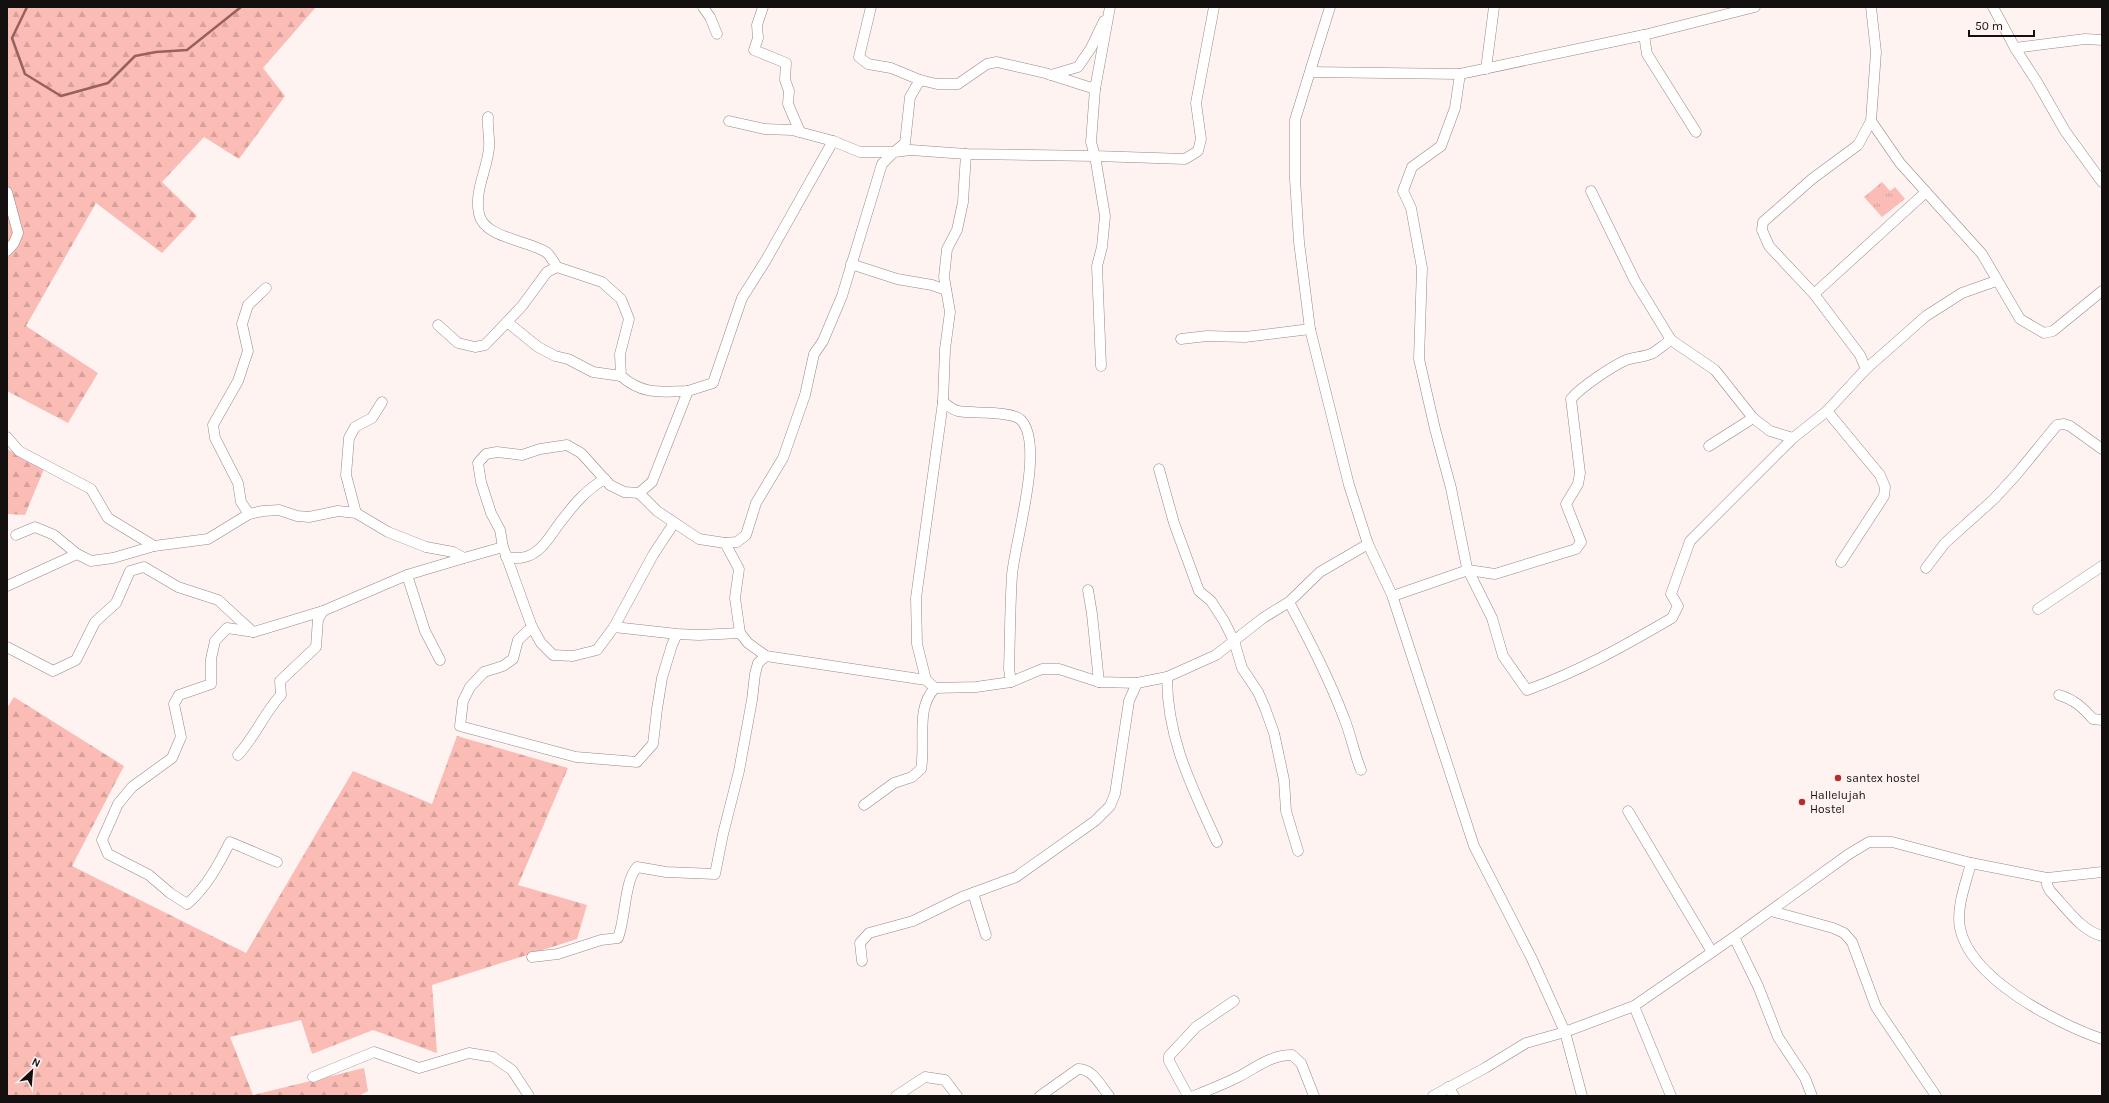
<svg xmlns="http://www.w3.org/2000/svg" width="2109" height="1103" font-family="Karla,sans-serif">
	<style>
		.grass { fill: url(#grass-tufts) }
		.forest { fill: url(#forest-firs) }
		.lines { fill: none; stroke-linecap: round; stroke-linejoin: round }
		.stream { stroke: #99615b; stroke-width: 2.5 }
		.minor-casing { stroke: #958886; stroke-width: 11 }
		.minor { stroke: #fff; stroke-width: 10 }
		.poi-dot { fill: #ba2b2b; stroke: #fff3f2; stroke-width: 1.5 }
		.labels { text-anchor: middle; stroke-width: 4; stroke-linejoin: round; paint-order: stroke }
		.poi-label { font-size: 12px; fill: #14100f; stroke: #fff3f2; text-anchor: start }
	</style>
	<defs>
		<pattern id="grass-tufts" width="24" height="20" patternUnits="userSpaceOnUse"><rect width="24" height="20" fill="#fabcb5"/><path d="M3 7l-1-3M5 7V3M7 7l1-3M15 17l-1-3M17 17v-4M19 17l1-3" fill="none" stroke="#d5a19a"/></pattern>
		<pattern id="forest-firs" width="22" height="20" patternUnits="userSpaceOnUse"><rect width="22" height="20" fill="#fabcb5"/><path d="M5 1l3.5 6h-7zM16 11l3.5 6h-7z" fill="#d5a19a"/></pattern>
	</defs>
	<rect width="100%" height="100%" fill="#fff3f2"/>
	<path class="grass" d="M 1882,182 L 1890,191 L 1895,187 L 1905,199 L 1882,217 L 1864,197 Z"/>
	<g class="forest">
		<path d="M 7,7 L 316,7 L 263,68 L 285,96 L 239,159 L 204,137 L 162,182 L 197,216 L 162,253 L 96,203 L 26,326 L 98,373 L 68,423 L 7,391 Z"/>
		<path d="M 7,449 L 44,469 L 25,515 L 7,514 Z"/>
		<path d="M 14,697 L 124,766 L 72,866 L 246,953 L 353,771 L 432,804 L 457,736 L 568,768 L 518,885 L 587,905 L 577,939 L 432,985 L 437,1053 L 373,1030 L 312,1054 L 301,1020 L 230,1037 L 253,1095 L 364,1068 L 368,1091 L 359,1096 L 7,1096 L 7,708 Z"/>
	</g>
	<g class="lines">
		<path class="stream" d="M 27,7 L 12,38 L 25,74 L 61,96 L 108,83 L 135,56 L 156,52 L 187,50 L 241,7"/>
		<g class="minor-casing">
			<g id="minor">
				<path d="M 703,7 L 710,17 L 717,34"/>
				<path d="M 763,7 L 757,25 L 758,38 L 754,50 L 786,63 L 785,80 L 789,91 L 788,104 L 800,132"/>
				<path d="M 871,7 L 859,57 L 868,64 L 891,68 L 920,80 L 937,84 L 958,84 L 987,64 L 997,62 L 1045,73 L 1095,89 L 1110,7"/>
				<path d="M 1330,7 L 1295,120 L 1295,179 L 1299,242 L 1310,329 L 1349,485 L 1368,544 L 1392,595 L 1474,846 L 1532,959 L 1565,1032 L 1634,1006 L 1734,937 L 1849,854 L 1869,842 L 1892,842 L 1971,863 L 2047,878 L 2102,872"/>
				<path d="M 1871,7 L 1876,52 L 1871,121 L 1900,163 L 1982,254 L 2020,319 L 2044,333 L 2053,331 L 2102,291"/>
				<path d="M 1993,7 L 2015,48 L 2037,82 L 2065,131 L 2102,182"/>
				<path d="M 1644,35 L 1647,54 L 1696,132"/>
				<path d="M 2015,48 L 2085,39 L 2102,40"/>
				<path d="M 1486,69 L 1494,7"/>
				<path d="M 1310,72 L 1460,74 L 1644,35 L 1755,7"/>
				<path d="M 1460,74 L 1455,108 L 1441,146 L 1412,167 L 1403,191 L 1411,208 L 1422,268 L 1419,359 L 1435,429 L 1451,488 L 1467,568 L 1492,618 L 1503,656 L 1527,690 C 1580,671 1624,646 1672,618 L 1678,606 L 1671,594 L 1690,541 L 1793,438 L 1827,411 L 1866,369 L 1926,316 L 1962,293 L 1996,281"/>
				<path d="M 1051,75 L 1078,67 L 1091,48 L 1104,21"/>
				<path d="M 1095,89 L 1091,142 L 1095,156 L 1185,159 L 1198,151 L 1201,139 L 1196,103 L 1214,7"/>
				<path d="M 488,117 C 487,127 490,138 489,148 C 487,170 474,191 479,214 C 484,238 527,240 546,252 C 550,255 554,262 557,267"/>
				<path d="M 729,121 L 764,129 L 792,130 L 833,141 L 860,152 L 894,152 L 905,143 L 910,97 L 920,80"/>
				<path d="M 1591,191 L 1635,281 L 1671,340 L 1715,370 L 1753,418 L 1770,431 L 1793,438"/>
				<path d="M 7,192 L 18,233 L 14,243 L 7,251"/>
				<path d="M 851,264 L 897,279 L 932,285 L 946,290"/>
				<path d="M 1814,294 L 1926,192"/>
				<path d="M 507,322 L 538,347 L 555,356 L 568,359 L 593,372 L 621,376"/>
				<path d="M 438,325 L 458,343 L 475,347 L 485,345 L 522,306 L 547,272 L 557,267 L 602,282 L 621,299 L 629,319 L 620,354 L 621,376 C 643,395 660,392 688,391"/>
				<path d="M 1181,339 L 1207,336 L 1245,337 L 1310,329"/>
				<path d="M 1866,369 L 1860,355 L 1814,294 L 1769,246 L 1762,230 L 1763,222 L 1812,179 L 1858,145 L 1871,121"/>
				<path d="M 943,402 C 947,405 953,410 958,411 C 972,414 1011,410 1021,420 C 1045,445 1015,541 1012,575 C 1010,606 1010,638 1009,669 L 1011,682"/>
				<path d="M 1827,411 L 1880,475 L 1885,487 L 1884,496 L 1841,562"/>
				<path d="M 7,437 L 19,451 L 91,489 L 108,518 L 154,546"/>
				<path d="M 1709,446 L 1753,418"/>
				<path d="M 1159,469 L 1174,523 L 1199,591 L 1211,601 L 1224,621 L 1234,641 L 1242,668 L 1258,692 L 1265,708 L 1274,733 L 1284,780 L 1286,811 L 1298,851"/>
				<path d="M 639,493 L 657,511 L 699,539 L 725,543 L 737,542 L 746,535 L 756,503 L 783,458 L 805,395 L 814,354 L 823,341 L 842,296 L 882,164 L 894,152 L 911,150 L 966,154 L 1095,156 L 1105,216 L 1102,247 L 1097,266 L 1101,366"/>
				<path d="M 356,513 L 346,475 L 349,438 L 355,427 L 372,418 L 382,402"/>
				<path d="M 249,514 L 241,502 L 238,483 L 215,438 L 213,425 L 238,381 L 248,351 L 242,324 L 248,305 L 266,288"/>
				<path d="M 16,535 L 35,527 L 54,535 L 77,554"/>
				<path d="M 725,543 L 739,569 L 735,598 L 740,633"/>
				<path d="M 506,557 C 513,558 518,559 525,557 C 541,553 550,536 559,524 C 572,507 586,489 605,479"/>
				<path d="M 1926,568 L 1945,543 L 1994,499 L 2016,475 L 2057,425 L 2064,424 L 2070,426 L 2102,449"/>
				<path d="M 407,575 L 425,631 L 440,660"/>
				<path d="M 7,586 L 77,554 L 91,561 L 113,558 L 154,546 L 208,539 L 249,514 L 263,511 L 279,510 L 297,516 L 309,517 L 338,511 L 356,513 L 388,532 L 426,547 L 453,552 L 464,558 L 503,547"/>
				<path d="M 1088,590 L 1092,614 L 1099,682"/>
				<path d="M 1393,596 L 1468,570 L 1495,574 L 1576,549 L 1581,542 L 1566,504 L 1578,484 L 1580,473 L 1571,399 C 1581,387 1611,367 1626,360 C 1635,357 1645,357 1653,353 C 1659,349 1665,344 1671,340"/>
				<path d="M 1289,602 C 1309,640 1329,678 1344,718 C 1351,735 1354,753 1361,770"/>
				<path d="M 2038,609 L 2102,566"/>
				<path d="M 532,627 L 503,547 L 500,530 L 491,513 L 481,482 L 478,463 L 486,454 L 497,452 L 522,455 L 540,449 L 567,445 L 581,453 L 610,485 L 624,492 L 639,493 L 652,482 L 688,391 L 713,383 L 742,298 L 766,260 L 833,141"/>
				<path d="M 614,627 L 653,555 L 674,523"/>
				<path d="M 677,634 L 614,627 L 597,650 L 573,656 L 553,655 L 541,643 L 532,627 L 518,640 L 513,659 L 503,666 L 484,672 L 470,687 L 463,701 L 460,726 L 576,757 L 637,762 L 653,744 L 657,709 L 662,678 L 672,645 L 677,634 L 699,635 L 740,633 L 748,643 L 766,656 L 926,680 L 935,688 L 976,687 L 1011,682 L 1042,669 L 1059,669 L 1099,682 L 1137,683 L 1167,677 L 1216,655 L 1263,618 L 1289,602 L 1320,572 L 1368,544"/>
				<path d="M 7,647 L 53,671 L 76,660 L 95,622 L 116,603 L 130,571 L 144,567 L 178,587 L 218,600 L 253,632"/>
				<path d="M 1167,677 C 1167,739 1192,787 1217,842"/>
				<path d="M 926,680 L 917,644 L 916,598 L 943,402 L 945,349 L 950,312 L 944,277 L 947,249 L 957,230 L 963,202 L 966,154"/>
				<path d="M 2059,695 C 2075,700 2082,707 2093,719 L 2102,720"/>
				<path d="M 238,755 C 255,737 264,713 281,695 L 280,681 L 316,647 L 318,619 L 323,611"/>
				<path d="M 864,805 L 894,783 L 912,777 L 921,769 C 926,743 915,708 935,688"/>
				<path d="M 1628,811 L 1712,952"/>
				<path d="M 277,862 L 230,842 C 219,864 206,888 187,904 L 170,893 L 149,875 L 108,854 L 102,840 L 118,804 L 132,787 L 172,758 L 181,737 L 174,704 L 179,695 L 211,684 L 211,659 L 215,641 L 227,628 L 254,632 L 323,611 L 407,575 L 464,558"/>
				<path d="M 1971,863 C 1966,883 1956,907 1960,928 C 1970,979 2058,1024 2102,1039"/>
				<path d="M 2047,878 L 2047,885 L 2050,891 C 2066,907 2080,930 2102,936"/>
				<path d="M 973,893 L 986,935"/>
				<path d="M 1771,911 L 1833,928 L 1844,933 L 1852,942 L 1876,1007 L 1936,1096"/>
				<path d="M 1734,937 L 1758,986 L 1778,1037 L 1805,1078 L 1812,1096"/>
				<path d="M 532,957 L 558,954 L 601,940 L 618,938 C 626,917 624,882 637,867 L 666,872 L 715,874 L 723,834 L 739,771 L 752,700 L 755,674 L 758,663 L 766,656"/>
				<path d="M 862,961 L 860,943 L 869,933 L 913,921 L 962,897 L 1016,877 L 1095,821 L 1110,806 L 1115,794 L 1129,701 L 1137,683"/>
				<path d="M 1634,1006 L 1671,1096"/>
				<path d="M 313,1077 L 374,1052 L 419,1068 L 469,1053 L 493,1057 L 512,1070 L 529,1096"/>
				<path d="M 1448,1087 L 1454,1096"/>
				<path d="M 896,1096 L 925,1077 L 945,1080 L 957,1096"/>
				<path d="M 1040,1096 L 1078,1069 C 1092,1068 1101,1086 1109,1096"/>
				<path d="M 1188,1096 L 1169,1061 L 1169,1056 L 1196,1027 L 1234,1001"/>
				<path d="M 1194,1096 C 1209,1090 1224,1084 1238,1077 C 1256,1068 1270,1055 1292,1055 L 1301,1063 L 1314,1096"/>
				<path d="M 1433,1096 L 1485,1068 L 1526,1043 L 1565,1032 L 1582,1096"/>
			</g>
		</g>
		<use href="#minor" class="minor"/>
	</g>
	<g class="poi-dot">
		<circle cx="1838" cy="778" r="4"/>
		<circle cx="1802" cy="802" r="4"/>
	</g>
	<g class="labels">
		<g class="poi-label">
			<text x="1846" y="782">santex hostel</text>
			<text x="1810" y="799">Hallelujah<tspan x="1810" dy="14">Hostel</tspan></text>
		</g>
	</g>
	<rect width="2109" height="1103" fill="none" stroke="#14100f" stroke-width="16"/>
	<g transform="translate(32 1071) rotate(26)" stroke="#fff3f2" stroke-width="3" paint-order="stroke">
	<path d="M0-3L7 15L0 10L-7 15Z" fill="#14100f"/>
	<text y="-6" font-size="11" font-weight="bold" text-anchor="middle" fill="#14100f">N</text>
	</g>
	<path d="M1969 30v6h65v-6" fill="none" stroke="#14100f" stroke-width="2"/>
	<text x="1975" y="30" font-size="12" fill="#14100f" stroke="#fff3f2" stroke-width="3" paint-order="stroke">50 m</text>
</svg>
